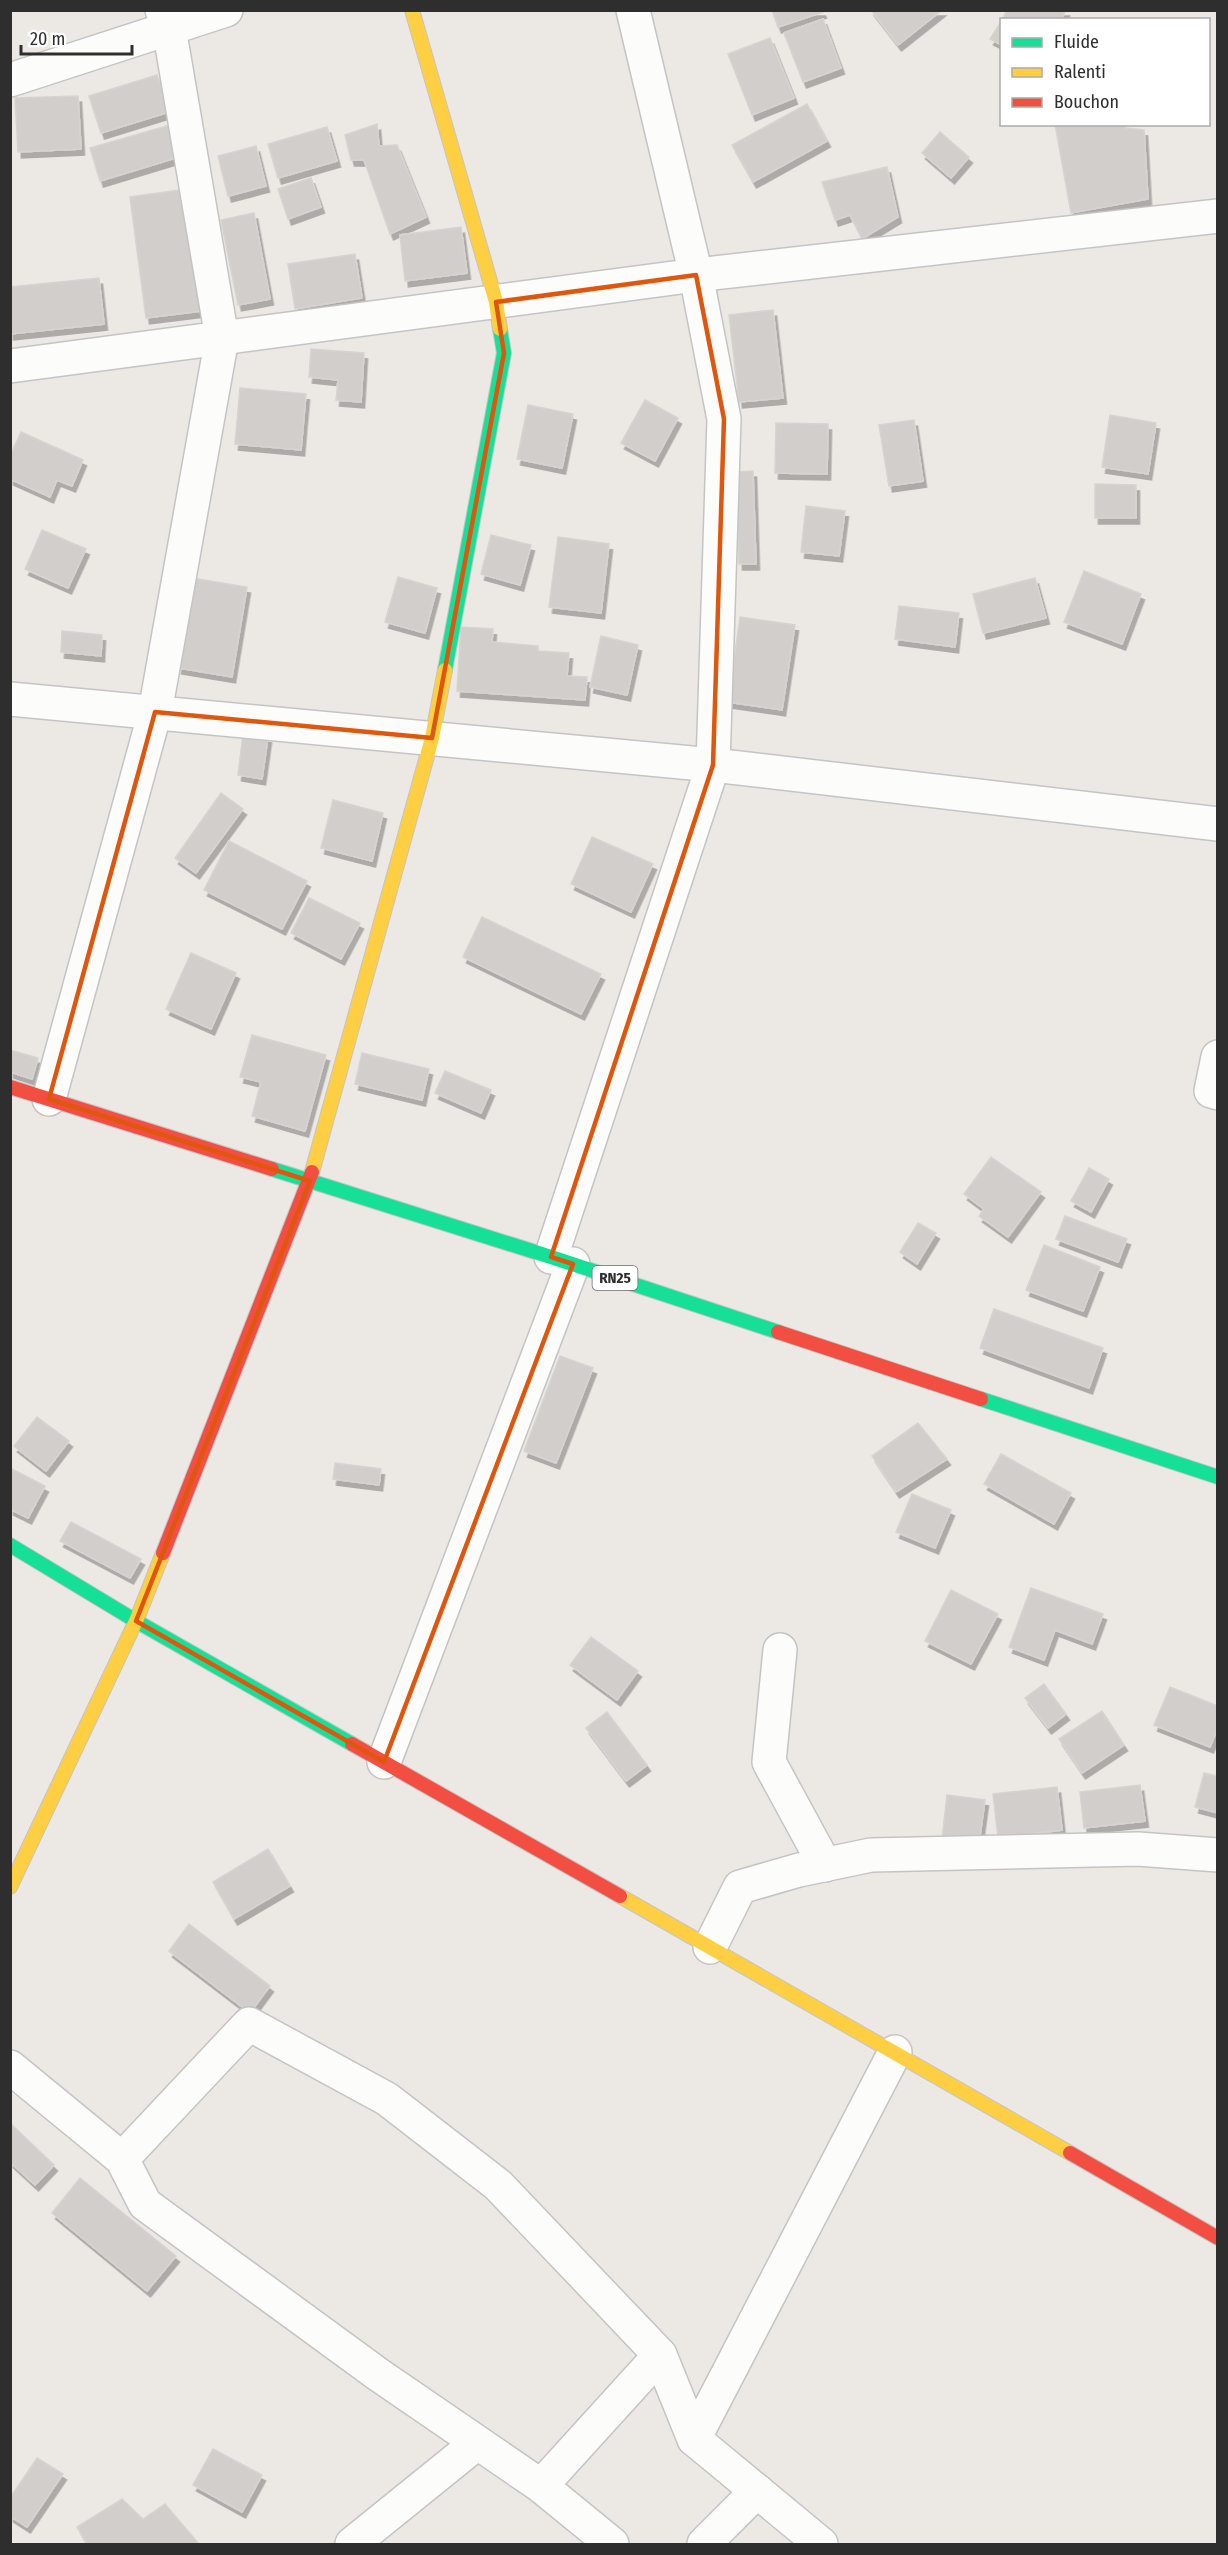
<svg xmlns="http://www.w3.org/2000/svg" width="1228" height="2555" font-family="'Fira Sans Condensed',sans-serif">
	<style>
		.building { fill: #d1cecb; stroke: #d7d4d0; stroke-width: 1.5; filter: url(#shadow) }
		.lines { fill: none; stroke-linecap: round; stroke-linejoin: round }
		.street-casing { stroke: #c5c4c5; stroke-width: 36 }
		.fast-casing { stroke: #c5c4c5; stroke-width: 16 }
		.slow-casing { stroke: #c5c4c5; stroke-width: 16 }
		.jam-casing { stroke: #c5c4c5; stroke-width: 16 }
		.street { stroke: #fcfcfb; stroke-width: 33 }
		.fast { stroke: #16e098; stroke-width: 14 }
		.slow { stroke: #ffcf43; stroke-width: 14 }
		.jam { stroke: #f24e42; stroke-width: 14 }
		.marked { fill: none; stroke: #df570e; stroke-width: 4.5; stroke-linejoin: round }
		.labels { text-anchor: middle; stroke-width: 4.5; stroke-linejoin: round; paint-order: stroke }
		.shield { fill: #fff; stroke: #6d6d6d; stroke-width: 1.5 }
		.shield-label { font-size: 15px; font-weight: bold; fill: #2e2e2e }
	</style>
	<defs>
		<filter id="shadow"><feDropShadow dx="3.5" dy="6" stdDeviation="0" flood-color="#0004"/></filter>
	</defs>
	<rect width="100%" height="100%" fill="#ece8e4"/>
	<g class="building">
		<path d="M 772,10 L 822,10 L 823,12 L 778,27 Z"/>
		<path d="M 871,10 L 942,10 L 898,45 Z"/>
		<path d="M 1007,10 L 1066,10 L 1061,20 L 1002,20 Z"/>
		<path d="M 823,19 L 841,68 L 803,82 L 784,33 Z"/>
		<path d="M 1002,20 L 1002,45 L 990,39 Z"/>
		<path d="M 770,38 L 794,98 L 752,115 L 728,54 Z"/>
		<path d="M 157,75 L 169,112 L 101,133 L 89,96 Z"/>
		<path d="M 78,96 L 81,149 L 18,152 L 15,98 Z"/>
		<path d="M 807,104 L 827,141 L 753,182 L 732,145 Z"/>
		<path d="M 377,124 L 379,146 L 397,145 L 426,217 L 390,234 L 364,160 L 351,160 L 345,135 Z"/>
		<path d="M 1055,124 L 1126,124 L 1126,128 L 1144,130 L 1148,199 L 1071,213 Z"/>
		<path d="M 170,125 L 179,157 L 100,181 L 90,148 Z"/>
		<path d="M 327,127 L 337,161 L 278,178 L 268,144 Z"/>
		<path d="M 940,132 L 969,157 L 951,178 L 922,153 Z"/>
		<path d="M 256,146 L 266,186 L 228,196 L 218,156 Z"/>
		<path d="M 887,167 L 898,217 L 862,239 L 850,215 L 835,220 L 822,182 Z"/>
		<path d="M 311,178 L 321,207 L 288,219 L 278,189 Z"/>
		<path d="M 193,188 L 209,310 L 146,318 L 130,197 Z"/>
		<path d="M 254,213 L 270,299 L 238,305 L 221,220 Z"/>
		<path d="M 461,227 L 467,273 L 405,281 L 400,235 Z"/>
		<path d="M 355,254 L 362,298 L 295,309 L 288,264 Z"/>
		<path d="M 99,278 L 104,324 L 10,334 L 10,287 Z"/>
		<path d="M 773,310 L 783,398 L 739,402 L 729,315 Z"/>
		<path d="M 311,349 L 364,353 L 361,402 L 336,400 L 338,380 L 309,377 Z"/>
		<path d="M 240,388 L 306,394 L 301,450 L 235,444 Z"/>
		<path d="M 645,400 L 678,418 L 655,461 L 621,443 Z"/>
		<path d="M 528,405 L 573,414 L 562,468 L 517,459 Z"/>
		<path d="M 1110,415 L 1156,423 L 1148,474 L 1102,467 Z"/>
		<path d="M 914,420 L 923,481 L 889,486 L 879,425 Z"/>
		<path d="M 776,423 L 828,424 L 827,474 L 775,473 Z"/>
		<path d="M 21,432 L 83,460 L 72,486 L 57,480 L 50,497 L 10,479 L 10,456 Z"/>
		<path d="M 753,471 L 756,564 L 739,564 L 736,472 Z"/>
		<path d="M 1095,484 L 1136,485 L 1136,518 L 1095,518 Z"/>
		<path d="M 806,506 L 845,511 L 839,556 L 801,552 Z"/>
		<path d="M 42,530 L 86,549 L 68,588 L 25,569 Z"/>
		<path d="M 491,535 L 531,545 L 520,585 L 481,574 Z"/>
		<path d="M 558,537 L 609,544 L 601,613 L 549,607 Z"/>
		<path d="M 1084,571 L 1141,594 L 1122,644 L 1064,622 Z"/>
		<path d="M 398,577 L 437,588 L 425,633 L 385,622 Z"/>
		<path d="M 192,578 L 247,587 L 232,677 L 178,668 Z"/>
		<path d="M 1035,578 L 1046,618 L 983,633 L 973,594 Z"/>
		<path d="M 899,606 L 959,613 L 955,647 L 895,639 Z"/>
		<path d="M 740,617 L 795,625 L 782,710 L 728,702 Z"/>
		<path d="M 461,627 L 493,629 L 492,642 L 538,646 L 538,651 L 569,653 L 567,676 L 587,677 L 585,700 L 457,691 Z"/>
		<path d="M 62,631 L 102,635 L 101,656 L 61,652 Z"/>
		<path d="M 601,636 L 638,645 L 627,695 L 590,687 Z"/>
		<path d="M 243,734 L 268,737 L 262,779 L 238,775 Z"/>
		<path d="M 221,793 L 243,809 L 196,873 L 175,858 Z"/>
		<path d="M 333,800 L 383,813 L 372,861 L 321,848 Z"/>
		<path d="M 592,837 L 653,864 L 631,912 L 571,884 Z"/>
		<path d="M 229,841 L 307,881 L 282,929 L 204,890 Z"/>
		<path d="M 309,898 L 360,923 L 341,959 L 291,933 Z"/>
		<path d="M 482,917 L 601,974 L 581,1014 L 463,957 Z"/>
		<path d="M 191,953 L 236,973 L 211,1029 L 166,1009 Z"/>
		<path d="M 252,1035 L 326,1055 L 305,1131 L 252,1116 L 261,1082 L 240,1077 Z"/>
		<path d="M 10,1050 L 38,1058 L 32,1079 L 10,1072 Z"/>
		<path d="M 362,1053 L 429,1069 L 422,1100 L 355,1084 Z"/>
		<path d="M 445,1071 L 491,1090 L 481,1113 L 435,1093 Z"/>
		<path d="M 991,1157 L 1041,1192 L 1008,1237 L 979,1216 L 984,1209 L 964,1194 Z"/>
		<path d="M 1089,1168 L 1109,1179 L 1091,1212 L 1071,1201 Z"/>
		<path d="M 1065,1216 L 1127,1239 L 1118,1262 L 1056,1239 Z"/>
		<path d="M 918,1223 L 936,1233 L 917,1264 L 900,1252 Z"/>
		<path d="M 1044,1245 L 1100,1267 L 1083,1311 L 1026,1290 Z"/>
		<path d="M 994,1309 L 1103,1348 L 1089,1388 L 980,1348 Z"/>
		<path d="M 560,1356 L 593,1368 L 556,1463 L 524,1451 Z"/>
		<path d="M 37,1417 L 69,1441 L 46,1471 L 14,1446 Z"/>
		<path d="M 918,1423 L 947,1459 L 896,1492 L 872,1456 Z"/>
		<path d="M 1001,1454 L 1071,1493 L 1054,1524 L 984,1484 Z"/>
		<path d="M 335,1463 L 381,1469 L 379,1485 L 333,1479 Z"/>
		<path d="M 10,1468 L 45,1486 L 28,1518 L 10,1509 Z"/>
		<path d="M 912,1494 L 951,1510 L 935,1548 L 896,1532 Z"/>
		<path d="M 71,1522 L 141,1559 L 130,1578 L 60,1541 Z"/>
		<path d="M 1031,1588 L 1103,1614 L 1092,1644 L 1055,1630 L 1044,1660 L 1009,1647 Z"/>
		<path d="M 951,1590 L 998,1614 L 971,1664 L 925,1641 Z"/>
		<path d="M 591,1637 L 638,1671 L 617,1700 L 570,1665 Z"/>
		<path d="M 1044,1684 L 1066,1714 L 1048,1728 L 1025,1698 Z"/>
		<path d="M 1170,1687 L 1218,1706 L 1218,1727 L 1210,1747 L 1154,1725 Z"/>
		<path d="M 1102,1711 L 1124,1745 L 1082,1773 L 1059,1739 Z"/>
		<path d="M 607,1712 L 647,1765 L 626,1781 L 586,1728 Z"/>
		<path d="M 1204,1773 L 1218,1776 L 1218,1813 L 1195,1807 Z"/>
		<path d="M 1140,1785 L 1145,1821 L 1084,1828 L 1080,1792 Z"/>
		<path d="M 1057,1787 L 1062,1830 L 998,1838 L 993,1794 Z"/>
		<path d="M 947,1795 L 985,1800 L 979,1843 L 942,1839 Z"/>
		<path d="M 268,1849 L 290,1886 L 234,1919 L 213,1882 Z"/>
		<path d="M 189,1924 L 270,1986 L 250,2013 L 169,1951 Z"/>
		<path d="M 10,2123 L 54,2165 L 35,2185 L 10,2162 Z"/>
		<path d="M 80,2178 L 176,2256 L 147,2291 L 52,2213 Z"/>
		<path d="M 213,2449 L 262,2475 L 242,2512 L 193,2485 Z"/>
		<path d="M 37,2458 L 63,2474 L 27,2527 L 10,2516 L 10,2498 Z"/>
		<path d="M 122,2499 L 143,2519 L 165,2504 L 199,2544 L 87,2544 L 77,2527 Z"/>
	</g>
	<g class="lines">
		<g class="street-casing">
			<g id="street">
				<path d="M 10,80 L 226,10"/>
				<path d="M 10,366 L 696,275 L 1218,216"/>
				<path d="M 10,699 L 713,765 L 1218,824"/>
				<path d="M 1218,1057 L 1211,1091 L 1218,1093"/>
				<path d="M 49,1099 L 155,712 L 222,338 L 169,28 L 162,10"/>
				<path d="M 551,1257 L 713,765 L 724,419 L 696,275 L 633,10"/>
				<path d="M 780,1650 L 769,1762 L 825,1865"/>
				<path d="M 384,1762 L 573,1264"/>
				<path d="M 710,1947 L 740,1887 L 799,1870 L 871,1855 L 1138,1849 L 1218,1855"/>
				<path d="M 10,2067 L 122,2159 L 145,2204 L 379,2375 L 541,2486 L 612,2544"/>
				<path d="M 122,2159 L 249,2024 L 387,2099 L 498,2185 L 660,2355 L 694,2439 L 821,2544"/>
				<path d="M 694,2439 L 895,2052"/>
				<path d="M 541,2486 L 660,2355"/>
				<path d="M 352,2544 L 477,2443"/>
				<path d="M 704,2544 L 757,2491"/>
			</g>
		</g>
		<g class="fast-casing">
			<g id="fast">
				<path d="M 445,670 L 504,353 L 500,329"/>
				<path d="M 272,1169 L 551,1257 L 778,1332"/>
				<path d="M 981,1399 L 1218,1477"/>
				<path d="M 10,1545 L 136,1621 L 352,1744"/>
			</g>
		</g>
		<g class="slow-casing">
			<g id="slow">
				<path d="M 412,10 L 496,302 L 500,329"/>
				<path d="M 312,1172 L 432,738 L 445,670"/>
				<path d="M 10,1887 L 136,1621 L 163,1553"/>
				<path d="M 620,1896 L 1070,2153"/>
			</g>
		</g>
		<g class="jam-casing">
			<g id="jam">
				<path d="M 10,1087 L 272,1169"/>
				<path d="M 778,1332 L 981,1399"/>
				<path d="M 163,1553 L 312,1172"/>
				<path d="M 352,1744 L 620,1896"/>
				<path d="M 1070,2153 L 1218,2238"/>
			</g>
		</g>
		<use href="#street" class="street"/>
		<use href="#fast" class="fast"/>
		<use href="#slow" class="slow"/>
		<use href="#jam" class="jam"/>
	</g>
	<path class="marked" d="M 696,275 L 724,419 L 713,765 L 551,1257 L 573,1264 L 384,1762 L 136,1621 L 310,1181 L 49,1099 L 155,712 L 432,738 L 504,353 L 496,302 Z"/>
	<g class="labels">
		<rect class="shield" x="592.5" y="1266" width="45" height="24" rx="4.5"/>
		<g class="shield-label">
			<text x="615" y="1283">RN25</text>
		</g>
	</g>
	<rect width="1228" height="2555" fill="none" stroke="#2e2e2e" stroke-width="24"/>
	<rect x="1000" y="18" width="210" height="108" fill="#ffffff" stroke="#ababab" stroke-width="1.5"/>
	<rect x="1012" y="38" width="30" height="9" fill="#16e098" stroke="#ababab" stroke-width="1.5"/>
	<text x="1054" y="48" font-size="18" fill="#2e2e2e">Fluide</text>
	<rect x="1012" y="68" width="30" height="9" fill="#ffcf43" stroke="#ababab" stroke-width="1.5"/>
	<text x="1054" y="78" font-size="18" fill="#2e2e2e">Ralenti</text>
	<rect x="1012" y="98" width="30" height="9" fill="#f24e42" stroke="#ababab" stroke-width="1.5"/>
	<text x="1054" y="108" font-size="18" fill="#2e2e2e">Bouchon</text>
	<path d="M21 45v9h111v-9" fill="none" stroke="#2e2e2e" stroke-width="3"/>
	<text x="30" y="45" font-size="18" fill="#2e2e2e" stroke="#ffffff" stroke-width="4.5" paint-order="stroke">20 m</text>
</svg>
